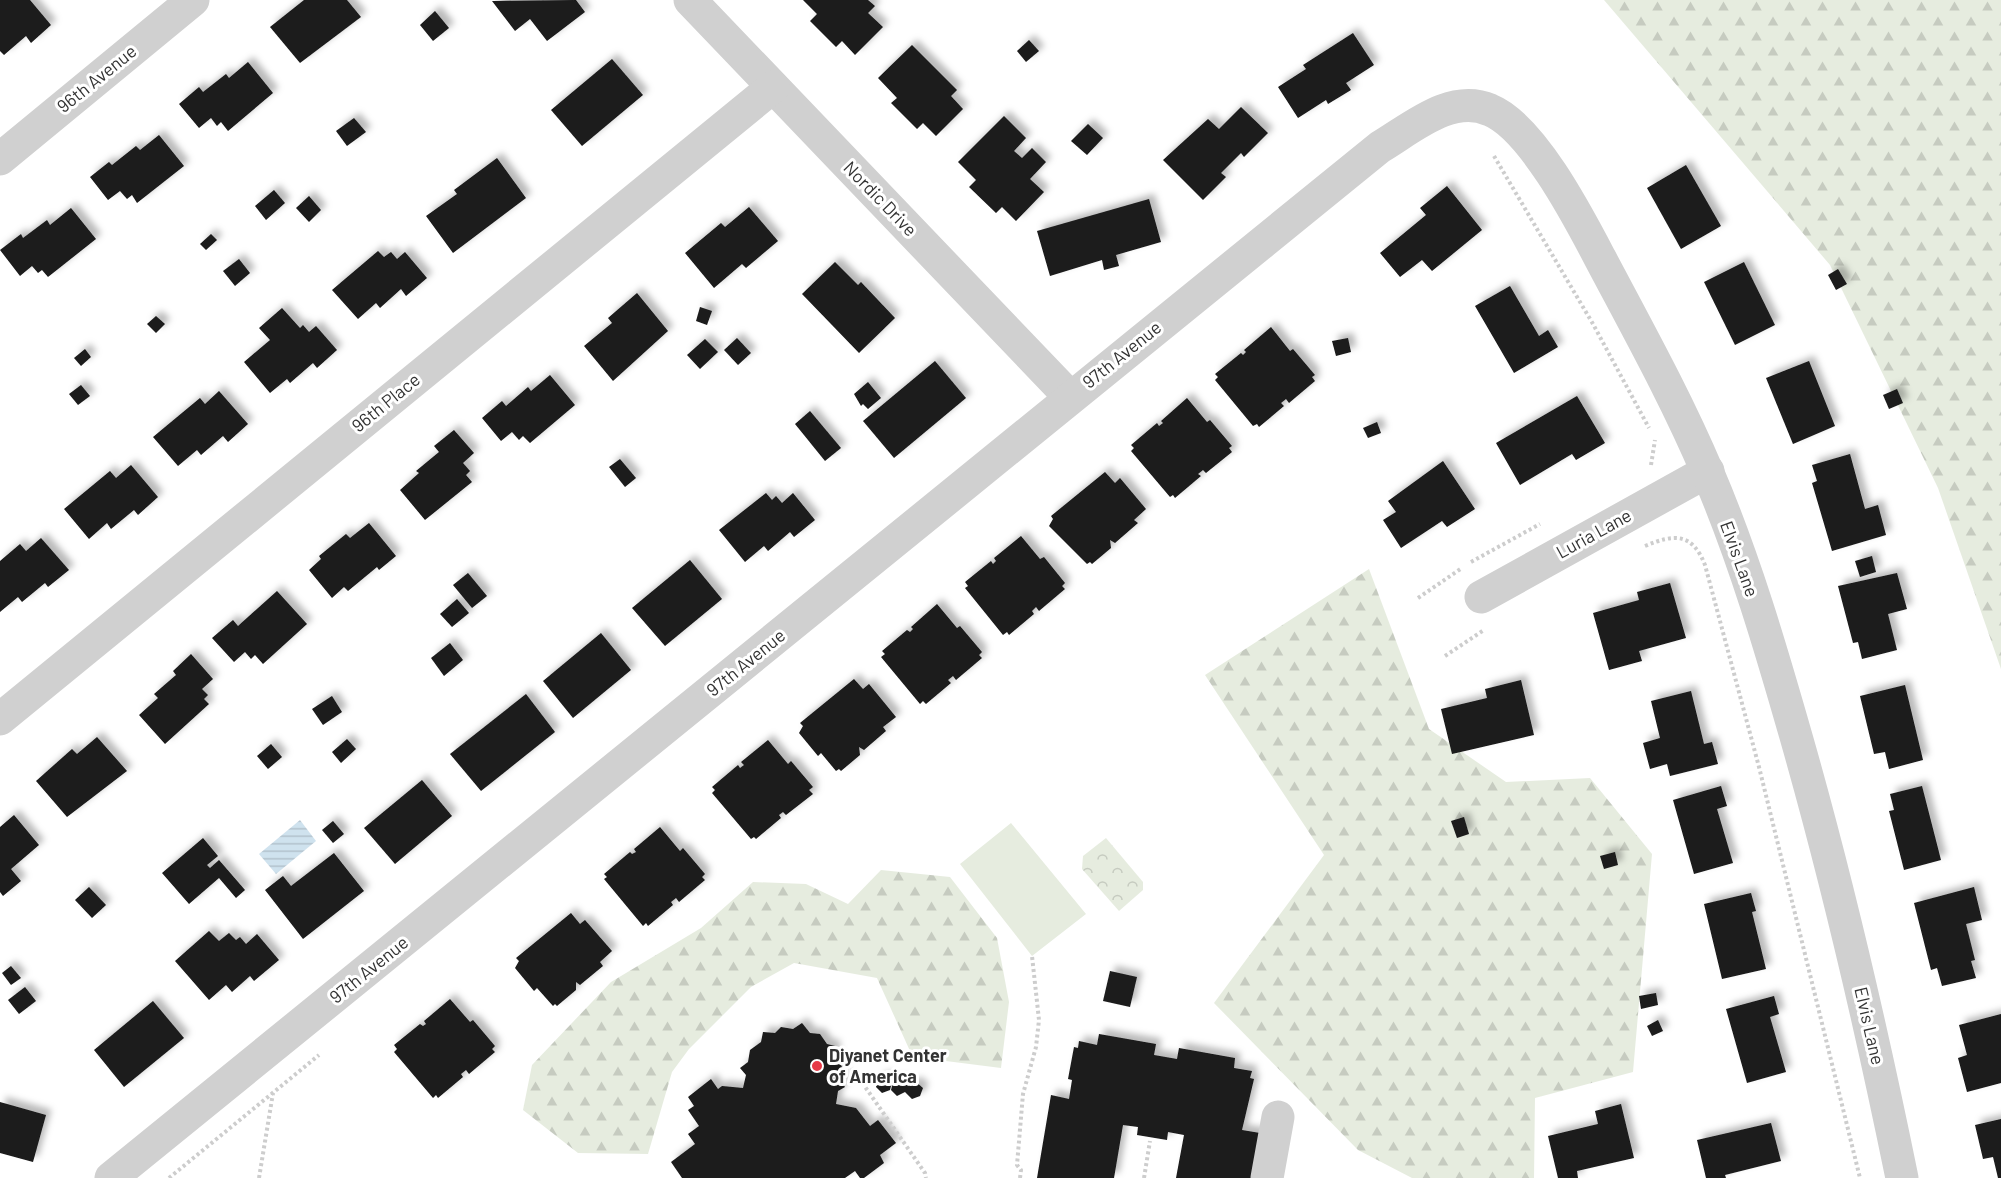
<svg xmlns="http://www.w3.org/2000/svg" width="2001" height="1178" font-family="Barlow,sans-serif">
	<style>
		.forest { fill: url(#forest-firs) }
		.park { fill: url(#park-crowns) }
		.garden { fill: #e6ecdf }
		.water { fill: url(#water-rules) }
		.building { fill: #1a1a1a; filter: url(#shadow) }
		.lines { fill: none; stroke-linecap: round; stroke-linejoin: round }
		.path { stroke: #cdcdcd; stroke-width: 4; stroke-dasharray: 3 3; stroke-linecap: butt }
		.minor { stroke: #d0d0d0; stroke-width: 33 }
		.poi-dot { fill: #e63946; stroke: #fff; stroke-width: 2 }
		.labels { text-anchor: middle; stroke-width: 6; stroke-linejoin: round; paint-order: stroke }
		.street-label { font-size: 18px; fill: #333; stroke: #fff }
		.poi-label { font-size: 18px; font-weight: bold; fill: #333; stroke: #fff; text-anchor: start }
	</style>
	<defs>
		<pattern id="forest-firs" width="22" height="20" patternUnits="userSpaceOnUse" patternTransform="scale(1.5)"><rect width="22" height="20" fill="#e6ecdf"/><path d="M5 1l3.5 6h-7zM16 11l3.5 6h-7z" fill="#c6cbc0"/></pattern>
		<pattern id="park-crowns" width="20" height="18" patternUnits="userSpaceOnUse" patternTransform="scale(1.5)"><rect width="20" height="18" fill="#e6ecdf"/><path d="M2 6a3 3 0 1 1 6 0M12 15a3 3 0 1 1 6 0" fill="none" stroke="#c6cbc0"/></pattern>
		<pattern id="water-rules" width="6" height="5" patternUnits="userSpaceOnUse" patternTransform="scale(1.5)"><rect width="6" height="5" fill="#cfe2ee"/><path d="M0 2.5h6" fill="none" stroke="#b2c2cd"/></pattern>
		<filter id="shadow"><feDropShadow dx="5.5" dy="-5.5" stdDeviation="3" flood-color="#0004"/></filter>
	</defs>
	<rect width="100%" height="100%" fill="#fff"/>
	<g class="forest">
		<path d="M 1604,0 L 2001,0 L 2001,669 L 1938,488 L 1830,265 Z"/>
		<path d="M 1369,569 L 1429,729 L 1506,782 L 1590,778 L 1652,854 L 1633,1072 L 1535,1098 L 1534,1178 L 1412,1178 L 1358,1150 L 1214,1003 L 1324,855 L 1205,675 Z"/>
		<path d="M 881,870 L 950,877 L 997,938 L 1009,1002 L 1001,1068 L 938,1060 L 910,1051 L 877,978 L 794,963 L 751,987 L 689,1049 L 672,1072 L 648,1154 L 578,1153 L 523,1110 L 532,1065 L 611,982 L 701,928 L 753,882 L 806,884 L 848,904 Z"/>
	</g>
	<path class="park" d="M 1106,838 L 1143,882 L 1143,890 L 1119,911 L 1082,869 L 1083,856 Z"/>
	<path class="garden" d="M 1011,823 L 1086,914 L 1032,956 L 960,864 Z"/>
	<path class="water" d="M 300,820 L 316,841 L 276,874 L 259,854 Z"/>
	<g class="building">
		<path d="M 0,0 L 30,0 L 51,25 L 31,43 L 26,36 L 4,55 L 0,51 Z"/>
		<path d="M 304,0 L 347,0 L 361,17 L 300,63 L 270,27 Z"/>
		<path d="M 576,0 L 585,12 L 547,41 L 530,19 L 515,31 L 492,1 Z"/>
		<path d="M 803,0 L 868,0 L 875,6 L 868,13 L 883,27 L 855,55 L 842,41 L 836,47 L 810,21 L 817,14 Z"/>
		<path d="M 435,11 L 449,28 L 433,41 L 420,25 Z"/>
		<path d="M 1353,33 L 1374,65 L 1346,83 L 1351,90 L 1328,104 L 1326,100 L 1298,118 L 1278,87 L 1306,69 L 1303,65 Z"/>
		<path d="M 1029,40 L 1039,51 L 1026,62 L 1017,51 Z"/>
		<path d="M 912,45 L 957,90 L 951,96 L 963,109 L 936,136 L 923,123 L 917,129 L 891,103 L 897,98 L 878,78 Z"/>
		<path d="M 612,59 L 643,95 L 582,146 L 551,110 Z"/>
		<path d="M 248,62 L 273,93 L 228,131 L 221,122 L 217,126 L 211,118 L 199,128 L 179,104 L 199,87 L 203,92 L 226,74 L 229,78 Z"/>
		<path d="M 1241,107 L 1268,133 L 1244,157 L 1241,153 L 1221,173 L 1226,177 L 1203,200 L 1163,160 L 1208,119 L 1219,129 Z"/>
		<path d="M 1004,116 L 1026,138 L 1014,151 L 1022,158 L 1032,148 L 1046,162 L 1030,179 L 1044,192 L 1016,221 L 1002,207 L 996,213 L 969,187 L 976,180 L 958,162 Z"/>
		<path d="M 354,118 L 366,132 L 347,146 L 336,131 Z"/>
		<path d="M 1088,124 L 1103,138 L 1087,155 L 1071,141 Z"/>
		<path d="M 159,135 L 184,166 L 137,203 L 132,195 L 127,199 L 120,191 L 108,200 L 90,177 L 109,162 L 112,165 L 136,146 L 140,150 Z"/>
		<path d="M 497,158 L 526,198 L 453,253 L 426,216 L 457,194 L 454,190 Z"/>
		<path d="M 1686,165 L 1721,226 L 1681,249 L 1647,188 Z"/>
		<path d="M 1447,186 L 1482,230 L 1432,271 L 1422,260 L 1400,277 L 1380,253 L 1426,215 L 1420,208 Z"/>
		<path d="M 274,190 L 285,203 L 266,220 L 255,206 Z"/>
		<path d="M 309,196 L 321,210 L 309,222 L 296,208 Z"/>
		<path d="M 1149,199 L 1161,242 L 1116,255 L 1119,266 L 1104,270 L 1102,260 L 1050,276 L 1037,231 Z"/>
		<path d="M 749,207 L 778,241 L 746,268 L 742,264 L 714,288 L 685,253 L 721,223 L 725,227 Z"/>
		<path d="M 71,208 L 96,239 L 48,277 L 42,270 L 38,273 L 32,266 L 20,276 L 0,250 L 21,234 L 23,238 L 47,220 L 50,225 Z"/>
		<path d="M 211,234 L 217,240 L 206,250 L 200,244 Z"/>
		<path d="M 378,251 L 384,257 L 391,252 L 397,259 L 405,252 L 427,278 L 406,296 L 401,289 L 380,308 L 376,303 L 358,319 L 332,290 Z"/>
		<path d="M 239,259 L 250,273 L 235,286 L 223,271 Z"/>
		<path d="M 835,262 L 858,285 L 861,282 L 895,318 L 859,353 L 802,294 Z"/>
		<path d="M 1744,262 L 1775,325 L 1735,345 L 1704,282 Z"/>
		<path d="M 1838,269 L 1847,284 L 1836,290 L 1828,275 Z"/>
		<path d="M 1510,286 L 1539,336 L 1548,330 L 1558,347 L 1514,373 L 1475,306 Z"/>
		<path d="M 637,293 L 668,331 L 613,381 L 584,346 L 612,323 L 608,318 Z"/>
		<path d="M 700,307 L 712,311 L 707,325 L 696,321 Z"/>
		<path d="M 282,308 L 300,328 L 303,325 L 309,332 L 316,326 L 337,350 L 317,368 L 313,363 L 290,383 L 287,379 L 270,393 L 244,362 L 270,340 L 259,328 Z"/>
		<path d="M 156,316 L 165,324 L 156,333 L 147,324 Z"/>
		<path d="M 1271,327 L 1290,351 L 1293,349 L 1315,375 L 1312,377 L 1315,381 L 1289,403 L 1286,399 L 1281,403 L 1284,406 L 1259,427 L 1257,424 L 1253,426 L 1215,380 L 1218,377 L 1215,374 L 1241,353 L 1243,355 L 1246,352 L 1244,350 Z"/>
		<path d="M 737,338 L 751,353 L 738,365 L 724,350 Z"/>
		<path d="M 1348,338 L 1351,352 L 1336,356 L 1332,341 Z"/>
		<path d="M 705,339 L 718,352 L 700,369 L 687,355 Z"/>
		<path d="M 85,349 L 91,357 L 81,366 L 74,358 Z"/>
		<path d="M 935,361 L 966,398 L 894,458 L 863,421 Z"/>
		<path d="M 1809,361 L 1835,426 L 1793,444 L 1766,378 Z"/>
		<path d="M 550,375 L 575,405 L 530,443 L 523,436 L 519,440 L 512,432 L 501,441 L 482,418 L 502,401 L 506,406 L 528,387 L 531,391 Z"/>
		<path d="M 868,382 L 881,398 L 868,409 L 863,404 L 861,406 L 854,394 Z"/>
		<path d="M 81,385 L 90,396 L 78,405 L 69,394 Z"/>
		<path d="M 1897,389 L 1903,403 L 1889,409 L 1883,395 Z"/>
		<path d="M 219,391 L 248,424 L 228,442 L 223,436 L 201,455 L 197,450 L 178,466 L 153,437 L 200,398 L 205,404 Z"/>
		<path d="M 1577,396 L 1605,443 L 1576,460 L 1572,454 L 1520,485 L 1496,443 Z"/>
		<path d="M 1187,398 L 1207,422 L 1210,420 L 1232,446 L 1229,448 L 1232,452 L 1206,473 L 1203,470 L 1198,474 L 1201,476 L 1175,498 L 1173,495 L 1170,497 L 1131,451 L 1134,448 L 1131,445 L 1157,423 L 1159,426 L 1163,423 L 1161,421 Z"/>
		<path d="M 810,411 L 841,448 L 825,461 L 795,424 Z"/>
		<path d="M 1377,422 L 1381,433 L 1368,438 L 1363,428 Z"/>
		<path d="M 454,430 L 474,453 L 463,463 L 470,471 L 466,475 L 472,482 L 425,520 L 400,490 L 419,473 L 416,471 L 439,452 L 434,446 Z"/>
		<path d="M 1850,454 L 1865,509 L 1878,505 L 1886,535 L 1832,551 L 1812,483 L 1817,481 L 1812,465 Z"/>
		<path d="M 620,459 L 636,478 L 625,487 L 609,467 Z"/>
		<path d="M 1443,461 L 1475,509 L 1447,527 L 1442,521 L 1401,548 L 1383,520 L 1396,512 L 1388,501 Z"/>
		<path d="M 131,465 L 158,497 L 138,515 L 134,510 L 111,529 L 107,523 L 89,539 L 64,509 L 110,471 L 116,478 Z"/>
		<path d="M 1105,472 L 1115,483 L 1120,478 L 1146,509 L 1134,520 L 1138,523 L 1115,543 L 1110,540 L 1111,548 L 1092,564 L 1090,562 L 1087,564 L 1049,526 L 1053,519 L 1051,516 Z"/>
		<path d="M 766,493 L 772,500 L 776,496 L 782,503 L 793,493 L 815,520 L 794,537 L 790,532 L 768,551 L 764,546 L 745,562 L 719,530 Z"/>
		<path d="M 369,523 L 396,556 L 379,570 L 377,567 L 348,591 L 344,587 L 332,598 L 309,570 L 321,559 L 319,556 L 346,534 L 350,538 Z"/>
		<path d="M 1021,536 L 1040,559 L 1044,557 L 1065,583 L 1062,586 L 1065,589 L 1039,611 L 1036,607 L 1032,611 L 1034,614 L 1009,635 L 1007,632 L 1003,635 L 965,588 L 968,586 L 965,582 L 991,561 L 993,564 L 996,561 L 994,558 Z"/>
		<path d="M 41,538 L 69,570 L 48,587 L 45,583 L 22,602 L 18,597 L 0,612 L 0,561 L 20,544 L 26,551 Z"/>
		<path d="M 1872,556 L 1876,572 L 1860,577 L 1855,561 Z"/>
		<path d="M 690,560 L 722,599 L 665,646 L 632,608 Z"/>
		<path d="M 468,573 L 487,596 L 472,608 L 453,585 Z"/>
		<path d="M 1897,573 L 1907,609 L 1888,614 L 1897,650 L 1862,659 L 1858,642 L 1853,643 L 1838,586 Z"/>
		<path d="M 1670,583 L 1686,638 L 1639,651 L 1642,661 L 1609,670 L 1593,613 L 1639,600 L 1637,592 Z"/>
		<path d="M 277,591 L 307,624 L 263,664 L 255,655 L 251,659 L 245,652 L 234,662 L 212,638 L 233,620 L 238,626 Z"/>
		<path d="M 457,599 L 469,613 L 452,627 L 440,614 Z"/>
		<path d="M 937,604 L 957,628 L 960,626 L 982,652 L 979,655 L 982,658 L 956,680 L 953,676 L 948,680 L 951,683 L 926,704 L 923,701 L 920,704 L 881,657 L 885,654 L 882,651 L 907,630 L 910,632 L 913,629 L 911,627 Z"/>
		<path d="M 601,633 L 631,670 L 573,718 L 543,681 Z"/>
		<path d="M 450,643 L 463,660 L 444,676 L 431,658 Z"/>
		<path d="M 191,654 L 213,679 L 202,689 L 208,695 L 204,699 L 209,704 L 165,744 L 139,715 L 158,698 L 154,694 L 176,675 L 173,671 Z"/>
		<path d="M 854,679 L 863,689 L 869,684 L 896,717 L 883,727 L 886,731 L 864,750 L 859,747 L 860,755 L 841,771 L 839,769 L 836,771 L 821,753 L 818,756 L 799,733 L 803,726 L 800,723 Z"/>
		<path d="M 1521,680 L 1534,735 L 1452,754 L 1441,709 L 1487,698 L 1485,689 Z"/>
		<path d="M 1905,685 L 1923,760 L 1889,769 L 1885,752 L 1874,754 L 1860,696 Z"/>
		<path d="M 1691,691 L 1704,744 L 1712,742 L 1718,764 L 1670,776 L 1667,764 L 1650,769 L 1643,743 L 1660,738 L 1651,701 Z"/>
		<path d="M 526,694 L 555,732 L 481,791 L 450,754 Z"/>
		<path d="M 332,696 L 342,712 L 323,725 L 312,709 Z"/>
		<path d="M 97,737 L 127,771 L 67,817 L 36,781 L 72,749 L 77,754 Z"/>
		<path d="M 347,739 L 356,749 L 341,763 L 332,752 Z"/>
		<path d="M 768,740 L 788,764 L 791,761 L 813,787 L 809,790 L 813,794 L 786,815 L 783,812 L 779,815 L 781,818 L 756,839 L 754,837 L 751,839 L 712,793 L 715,790 L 712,787 L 738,765 L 740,768 L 744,765 L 741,762 Z"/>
		<path d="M 271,744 L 282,757 L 268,769 L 257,756 Z"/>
		<path d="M 422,780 L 452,816 L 395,864 L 364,828 Z"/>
		<path d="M 1721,786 L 1727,806 L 1717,809 L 1733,863 L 1694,874 L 1673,800 Z"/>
		<path d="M 1922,786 L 1941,860 L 1904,870 L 1889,811 L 1894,810 L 1890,794 Z"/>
		<path d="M 14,815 L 39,845 L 11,869 L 21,881 L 3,896 L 0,892 L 0,827 Z"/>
		<path d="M 1464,817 L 1469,834 L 1457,838 L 1451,821 Z"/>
		<path d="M 333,821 L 344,834 L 333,843 L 322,830 Z"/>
		<path d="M 660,827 L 680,851 L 683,848 L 705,874 L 702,877 L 705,880 L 679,902 L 676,898 L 671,902 L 673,905 L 648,926 L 646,923 L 643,926 L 604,879 L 607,877 L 604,874 L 630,852 L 632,854 L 636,852 L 634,849 Z"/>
		<path d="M 203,838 L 218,856 L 207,865 L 210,868 L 219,860 L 245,890 L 236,898 L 219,878 L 189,904 L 162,873 Z"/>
		<path d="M 1615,852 L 1618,865 L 1604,869 L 1600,856 Z"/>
		<path d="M 334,853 L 364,891 L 303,939 L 265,890 L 283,876 L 291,886 Z"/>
		<path d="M 89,887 L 106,905 L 92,918 L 75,900 Z"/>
		<path d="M 1974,887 L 1982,920 L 1966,924 L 1975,960 L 1971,961 L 1976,978 L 1942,986 L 1937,968 L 1931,970 L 1914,903 Z"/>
		<path d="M 1751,893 L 1756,911 L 1752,912 L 1766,969 L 1722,979 L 1704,904 Z"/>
		<path d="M 571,913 L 580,924 L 585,920 L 612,951 L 600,962 L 603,966 L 580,985 L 576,982 L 576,990 L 557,1006 L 555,1004 L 553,1006 L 537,988 L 534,991 L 515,968 L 519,961 L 516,958 Z"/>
		<path d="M 209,931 L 219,941 L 229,933 L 236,940 L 240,937 L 246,944 L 257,934 L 279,960 L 254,981 L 250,976 L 232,992 L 226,985 L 209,1000 L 175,961 Z"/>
		<path d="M 11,966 L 21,978 L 11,985 L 2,973 Z"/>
		<path d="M 1110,971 L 1137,977 L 1130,1007 L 1103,1001 Z"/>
		<path d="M 25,987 L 36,1001 L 19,1014 L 8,1000 Z"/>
		<path d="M 1656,993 L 1658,1005 L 1641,1009 L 1639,996 Z"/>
		<path d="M 1774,996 L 1779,1014 L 1770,1017 L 1786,1072 L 1747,1083 L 1726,1009 Z"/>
		<path d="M 450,999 L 470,1022 L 473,1020 L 495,1046 L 492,1049 L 495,1052 L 469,1074 L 466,1070 L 461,1074 L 463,1077 L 438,1098 L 436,1095 L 433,1098 L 394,1052 L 397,1049 L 394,1045 L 420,1024 L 423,1026 L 426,1024 L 424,1021 Z"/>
		<path d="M 153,1001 L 184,1038 L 124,1087 L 94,1050 Z"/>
		<path d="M 2001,1014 L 2001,1083 L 1967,1092 L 1958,1058 L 1967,1055 L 1959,1025 Z"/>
		<path d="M 1658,1020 L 1663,1031 L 1652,1036 L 1647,1026 Z"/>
		<path d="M 802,1023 L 810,1033 L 820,1034 L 827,1044 L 835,1046 L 834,1054 L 842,1067 L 840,1079 L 845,1087 L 838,1091 L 836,1104 L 856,1108 L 870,1126 L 878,1120 L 896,1143 L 880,1155 L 884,1163 L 864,1178 L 860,1178 L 855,1171 L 845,1178 L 682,1178 L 671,1162 L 695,1144 L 688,1134 L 699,1126 L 688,1110 L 694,1106 L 688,1097 L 711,1079 L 718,1089 L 722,1086 L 743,1088 L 746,1075 L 740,1068 L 748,1062 L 750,1050 L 761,1042 L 763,1032 L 775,1033 L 781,1027 L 793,1029 Z"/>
		<path d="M 1099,1034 L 1156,1044 L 1154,1055 L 1177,1059 L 1179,1048 L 1235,1058 L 1234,1068 L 1252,1071 L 1250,1078 L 1254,1079 L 1242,1130 L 1260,1133 L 1252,1178 L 1176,1178 L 1184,1135 L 1168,1132 L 1167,1140 L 1137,1135 L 1138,1127 L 1123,1125 L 1114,1178 L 1037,1178 L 1051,1095 L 1069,1099 L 1072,1080 L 1068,1079 L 1074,1047 L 1078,1048 L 1079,1041 L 1097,1045 Z"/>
		<path d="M 886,1076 L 892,1082 L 890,1090 L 882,1093 L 876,1087 L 878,1079 Z"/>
		<path d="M 901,1080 L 908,1086 L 916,1082 L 923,1088 L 920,1096 L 912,1099 L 905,1092 L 897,1096 L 891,1090 L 893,1082 Z"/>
		<path d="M 0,1102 L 46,1115 L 33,1162 L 0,1153 Z"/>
		<path d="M 1621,1104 L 1634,1158 L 1577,1171 L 1578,1178 L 1558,1178 L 1548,1136 L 1598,1124 L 1595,1111 Z"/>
		<path d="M 2001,1119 L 2001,1178 L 1998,1178 L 1993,1157 L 1983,1159 L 1975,1125 Z"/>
		<path d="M 1771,1123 L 1781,1161 L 1725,1175 L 1726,1178 L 1706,1178 L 1697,1140 Z"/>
	</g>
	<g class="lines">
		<g class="path">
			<path d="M 1494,156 L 1593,324 L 1649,428"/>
			<path d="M 1651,465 L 1655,440"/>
			<path d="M 1645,546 C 1674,534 1692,532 1705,565 L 1759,767 L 1860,1178"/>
			<path d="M 1471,562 L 1540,524"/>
			<path d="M 1418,598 L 1462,568"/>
			<path d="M 1445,656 L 1484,630"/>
			<path d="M 845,1058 L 925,1173 L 926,1178"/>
			<path d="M 169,1178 L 319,1055"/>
			<path d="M 259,1178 L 273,1093"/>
			<path d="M 1020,1178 L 1021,1170 L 1017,1165 L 1023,1094 L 1036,1047 L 1039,1020 L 1032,956"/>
			<path d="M 1144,1178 L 1150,1141"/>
		</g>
		<g class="minor">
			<path d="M 690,0 L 1070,397"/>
			<path d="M 0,159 L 193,0"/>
			<path d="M 1481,597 L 1708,471"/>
			<path d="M 0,719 L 773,87"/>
			<path d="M 111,1178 L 1380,147 C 1412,128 1451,93 1490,110 C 1532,127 1579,218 1600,258 C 1637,328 1676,398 1707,471 C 1744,557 1771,649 1797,740 C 1838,884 1872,1031 1902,1178"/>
			<path d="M 1267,1178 L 1278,1117"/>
		</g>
	</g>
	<circle class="poi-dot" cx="817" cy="1066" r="6"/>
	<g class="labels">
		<g class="street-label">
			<text transform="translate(97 79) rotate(-39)" y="6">96th Avenue</text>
			<text transform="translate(880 199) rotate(46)" y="6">Nordic Drive</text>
			<text transform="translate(1122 355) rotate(-39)" y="6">97th Avenue</text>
			<text transform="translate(386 403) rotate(-39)" y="6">96th Place</text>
			<text transform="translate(1594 534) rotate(-29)" y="6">Luria Lane</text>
			<text transform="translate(1739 559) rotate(70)" y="6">Elvis Lane</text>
			<text transform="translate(746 663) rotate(-39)" y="6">97th Avenue</text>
			<text transform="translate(369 970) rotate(-39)" y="6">97th Avenue</text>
			<text transform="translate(1869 1026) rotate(77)" y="6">Elvis Lane</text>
		</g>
		<g class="poi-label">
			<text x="829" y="1062">Diyanet Center<tspan x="829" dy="21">of America</tspan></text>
		</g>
	</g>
</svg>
